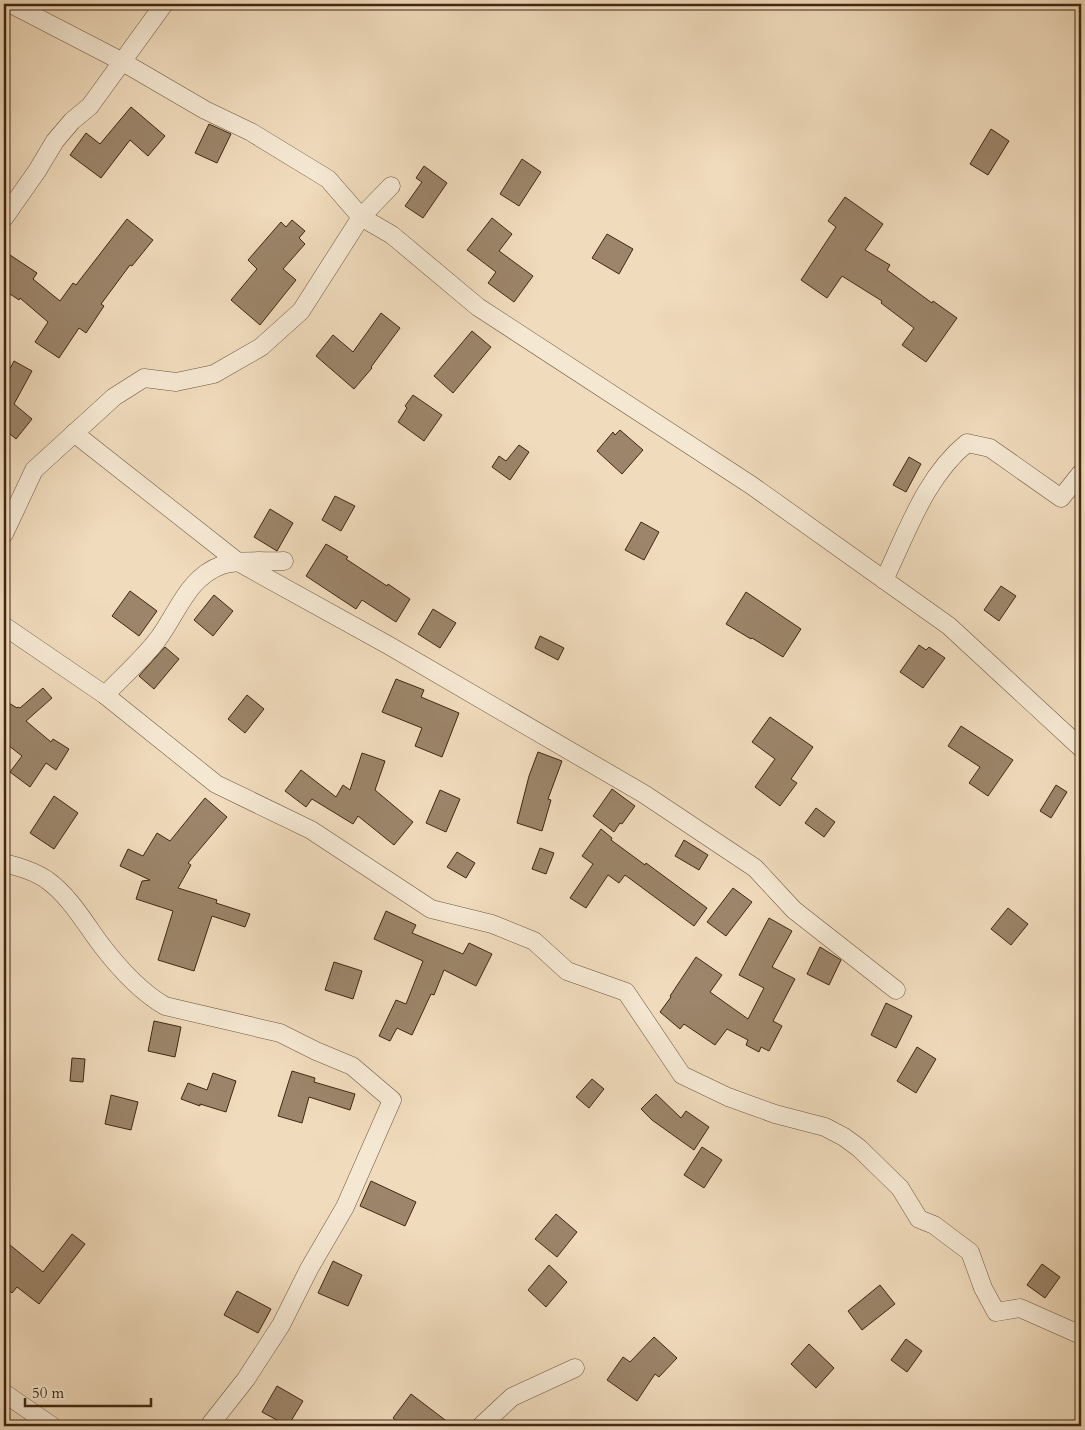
<svg xmlns="http://www.w3.org/2000/svg" width="1085" height="1430" font-family="Cardo,serif">
	<style>
		.building { fill: #9c856a; stroke: #412712 }
		.lines { fill: none; stroke-linecap: round; stroke-linejoin: round }
		.street-casing { stroke: #6d543c; stroke-width: 19 }
		.street { stroke: #f5e8d3; stroke-width: 18 }
	</style>
	<rect width="100%" height="100%" fill="#f0dbbc"/>
	<filter id="stains"><feTurbulence type="fractalNoise" baseFrequency=".004" numOctaves="4"/><feColorMatrix values="0 0 0 0 .2 0 0 0 0 .09 0 0 0 0 .02 0 0 0 .5 -.17"/></filter>
	<radialGradient id="worn" r=".72"><stop offset=".6" stop-color="#630" stop-opacity="0"/><stop offset="1" stop-color="#630" stop-opacity=".3"/></radialGradient>
	<g class="building">
		<path d="M 131,107 L 165,136 L 148,156 L 130,140 L 101,178 L 70,155 L 86,133 L 100,144 Z"/>
		<path d="M 209,124 L 231,134 L 217,163 L 195,153 Z"/>
		<path d="M 991,129 L 1009,141 L 988,175 L 970,164 Z"/>
		<path d="M 522,159 L 541,172 L 519,206 L 500,194 Z"/>
		<path d="M 424,166 L 447,183 L 423,218 L 405,206 L 422,182 L 416,178 Z"/>
		<path d="M 845,197 L 883,224 L 865,250 L 890,265 L 887,270 L 932,303 L 933,301 L 957,318 L 926,362 L 902,345 L 914,328 L 881,303 L 882,301 L 842,276 L 827,298 L 801,280 L 836,227 L 828,221 Z"/>
		<path d="M 492,218 L 512,234 L 499,251 L 533,276 L 514,302 L 488,283 L 496,272 L 467,250 Z"/>
		<path d="M 127,219 L 153,240 L 132,266 L 130,265 L 101,304 L 104,306 L 86,333 L 79,328 L 59,358 L 35,342 L 48,322 L 20,298 L 19,300 L 4,290 L 4,251 L 37,273 L 33,279 L 60,301 L 73,283 L 76,285 Z"/>
		<path d="M 292,220 L 305,231 L 299,238 L 305,244 L 283,269 L 296,280 L 260,325 L 231,300 L 257,269 L 248,260 L 281,222 L 286,227 Z"/>
		<path d="M 607,234 L 633,249 L 619,274 L 592,258 Z"/>
		<path d="M 381,313 L 400,328 L 371,367 L 372,368 L 354,389 L 316,356 L 333,335 L 353,352 Z"/>
		<path d="M 472,331 L 491,347 L 453,393 L 434,376 Z"/>
		<path d="M 14,361 L 32,371 L 14,404 L 32,419 L 16,439 L 4,429 L 4,380 Z"/>
		<path d="M 413,395 L 442,415 L 424,441 L 398,422 L 407,408 L 405,406 Z"/>
		<path d="M 620,430 L 643,450 L 622,474 L 597,451 L 613,432 L 615,435 Z"/>
		<path d="M 519,445 L 529,452 L 510,480 L 492,467 L 499,456 L 506,461 Z"/>
		<path d="M 909,457 L 921,464 L 906,492 L 893,485 Z"/>
		<path d="M 335,496 L 355,506 L 341,531 L 322,520 Z"/>
		<path d="M 270,509 L 293,523 L 277,551 L 254,537 Z"/>
		<path d="M 641,522 L 659,532 L 644,560 L 625,550 Z"/>
		<path d="M 326,544 L 348,557 L 346,559 L 387,586 L 388,584 L 410,599 L 396,622 L 362,600 L 356,609 L 306,576 Z"/>
		<path d="M 1001,586 L 1016,596 L 999,621 L 984,610 Z"/>
		<path d="M 130,591 L 157,611 L 139,636 L 112,616 Z"/>
		<path d="M 746,592 L 801,629 L 783,657 L 752,638 L 751,639 L 726,624 Z"/>
		<path d="M 214,595 L 233,611 L 213,636 L 194,620 Z"/>
		<path d="M 433,609 L 456,623 L 440,648 L 418,634 Z"/>
		<path d="M 540,636 L 564,648 L 558,660 L 535,648 Z"/>
		<path d="M 919,645 L 926,650 L 929,647 L 945,658 L 923,688 L 900,672 Z"/>
		<path d="M 165,647 L 179,659 L 154,689 L 139,676 Z"/>
		<path d="M 396,679 L 424,690 L 421,697 L 459,713 L 442,757 L 415,746 L 422,728 L 382,712 Z"/>
		<path d="M 43,688 L 52,698 L 26,721 L 51,742 L 53,739 L 69,749 L 56,770 L 46,763 L 30,787 L 10,772 L 22,756 L 4,742 L 4,700 L 17,708 L 18,707 L 20,708 Z"/>
		<path d="M 247,695 L 264,709 L 245,733 L 228,719 Z"/>
		<path d="M 770,717 L 813,747 L 791,779 L 797,783 L 780,806 L 755,787 L 775,759 L 752,742 Z"/>
		<path d="M 961,726 L 1013,760 L 988,796 L 969,783 L 980,767 L 948,746 Z"/>
		<path d="M 538,752 L 562,761 L 548,799 L 551,800 L 542,831 L 517,823 L 529,776 Z"/>
		<path d="M 362,753 L 385,761 L 375,790 L 413,822 L 394,845 L 358,816 L 353,824 L 312,799 L 306,807 L 285,791 L 301,770 L 336,797 L 343,785 L 350,790 Z"/>
		<path d="M 1056,785 L 1067,792 L 1051,818 L 1040,811 Z"/>
		<path d="M 612,789 L 635,806 L 622,824 L 620,823 L 614,832 L 593,816 Z"/>
		<path d="M 440,790 L 460,799 L 446,832 L 426,823 Z"/>
		<path d="M 54,796 L 78,813 L 54,849 L 30,833 Z"/>
		<path d="M 205,798 L 227,817 L 188,863 L 191,865 L 178,888 L 217,900 L 216,903 L 250,914 L 245,927 L 212,916 L 194,971 L 158,960 L 173,911 L 136,899 L 142,881 L 150,880 L 120,866 L 128,849 L 143,856 L 157,833 L 170,841 Z"/>
		<path d="M 816,808 L 835,822 L 824,837 L 805,823 Z"/>
		<path d="M 601,829 L 612,838 L 611,840 L 645,865 L 646,863 L 707,908 L 694,926 L 625,875 L 619,883 L 608,875 L 586,908 L 570,898 L 593,864 L 582,856 Z"/>
		<path d="M 684,840 L 708,855 L 699,870 L 675,856 Z"/>
		<path d="M 540,848 L 554,853 L 546,874 L 532,869 Z"/>
		<path d="M 457,852 L 475,863 L 466,878 L 447,867 Z"/>
		<path d="M 733,888 L 752,902 L 726,936 L 707,922 Z"/>
		<path d="M 1008,908 L 1028,924 L 1011,945 L 991,929 Z"/>
		<path d="M 386,911 L 416,925 L 412,933 L 463,954 L 469,943 L 492,954 L 476,986 L 444,970 L 434,995 L 431,994 L 412,1035 L 397,1028 L 390,1041 L 379,1036 L 396,1000 L 406,1004 L 423,961 L 374,939 Z"/>
		<path d="M 769,918 L 792,931 L 772,967 L 795,979 L 773,1021 L 782,1026 L 769,1051 L 761,1047 L 759,1052 L 746,1045 L 748,1040 L 727,1029 L 715,1045 L 684,1024 L 680,1029 L 660,1012 L 671,997 L 670,996 L 696,957 L 722,975 L 710,992 L 748,1019 L 764,988 L 739,975 Z"/>
		<path d="M 820,947 L 841,960 L 829,985 L 807,974 Z"/>
		<path d="M 334,962 L 362,971 L 353,999 L 325,990 Z"/>
		<path d="M 886,1003 L 912,1016 L 896,1048 L 871,1035 Z"/>
		<path d="M 154,1021 L 181,1027 L 175,1057 L 148,1051 Z"/>
		<path d="M 917,1047 L 936,1059 L 916,1093 L 897,1081 Z"/>
		<path d="M 72,1058 L 85,1059 L 83,1082 L 70,1081 Z"/>
		<path d="M 292,1071 L 315,1078 L 314,1082 L 355,1094 L 350,1110 L 309,1097 L 302,1123 L 278,1116 Z"/>
		<path d="M 213,1073 L 236,1081 L 226,1112 L 200,1104 L 200,1106 L 181,1099 L 188,1083 L 207,1090 Z"/>
		<path d="M 592,1079 L 604,1089 L 589,1108 L 576,1097 Z"/>
		<path d="M 656,1094 L 681,1118 L 686,1111 L 709,1127 L 694,1150 L 652,1120 L 641,1109 Z"/>
		<path d="M 111,1095 L 138,1102 L 131,1130 L 105,1124 Z"/>
		<path d="M 702,1147 L 722,1160 L 704,1188 L 684,1175 Z"/>
		<path d="M 371,1181 L 416,1202 L 405,1226 L 360,1206 Z"/>
		<path d="M 556,1214 L 577,1232 L 557,1257 L 535,1239 Z"/>
		<path d="M 72,1234 L 85,1244 L 39,1304 L 17,1287 L 12,1293 L 4,1287 L 4,1252 L 10,1245 L 43,1272 Z"/>
		<path d="M 333,1261 L 362,1275 L 348,1306 L 318,1293 Z"/>
		<path d="M 1042,1264 L 1060,1277 L 1045,1298 L 1027,1285 Z"/>
		<path d="M 549,1265 L 567,1282 L 546,1307 L 528,1290 Z"/>
		<path d="M 880,1285 L 895,1304 L 862,1330 L 848,1311 Z"/>
		<path d="M 237,1291 L 271,1309 L 258,1333 L 224,1315 Z"/>
		<path d="M 654,1337 L 677,1358 L 659,1377 L 655,1374 L 637,1401 L 607,1380 L 623,1357 L 630,1362 Z"/>
		<path d="M 906,1339 L 922,1351 L 907,1372 L 891,1360 Z"/>
		<path d="M 809,1344 L 834,1368 L 816,1388 L 791,1364 Z"/>
		<path d="M 277,1386 L 303,1401 L 288,1426 L 262,1412 Z"/>
		<path d="M 411,1394 L 453,1426 L 403,1426 L 393,1418 Z"/>
	</g>
	<g class="lines">
		<g class="street-casing">
			<g id="street">
				<path d="M 11,4 L 121,61 L 205,110 L 251,132 L 328,179 L 361,217 L 391,186"/>
				<path d="M 4,218 L 37,171 L 55,141 L 72,121 L 90,106 L 164,4"/>
				<path d="M 74,433 L 238,562 L 388,645 L 644,794 L 755,868 L 794,910 L 896,990"/>
				<path d="M 4,534 L 34,470 L 114,397 L 144,378 L 176,382 L 214,374 L 261,347 L 301,311 L 361,217 L 392,235 L 478,307 L 751,485 L 949,626 L 1081,748"/>
				<path d="M 884,580 C 907,533 925,477 967,443 L 990,448 L 1061,498 L 1081,473"/>
				<path d="M 4,626 L 105,695 L 216,784 L 311,830 L 431,909 L 492,924 L 534,941 L 567,971 L 626,992 L 682,1075 L 728,1097 L 775,1114 L 825,1127 L 844,1137 L 859,1148 L 900,1188 L 919,1219 L 934,1225 L 970,1252 L 983,1288 L 996,1312 L 1020,1308 L 1081,1335"/>
				<path d="M 105,695 C 122,677 143,659 158,639 C 178,612 188,577 222,565 C 241,559 265,562 284,561"/>
				<path d="M 4,863 C 19,867 34,871 47,880 C 69,896 83,920 99,942 C 117,966 139,991 165,1006 L 280,1033 L 316,1051 L 352,1066 L 392,1100 L 345,1207 L 309,1269 L 281,1325 L 246,1379 L 209,1426"/>
				<path d="M 4,1393 L 52,1426"/>
				<path d="M 481,1426 L 512,1397 L 575,1368"/>
			</g>
		</g>
		<use href="#street" class="street"/>
	</g>
	<rect width="1085" height="1430" fill="none" stroke="#f0dbbc" stroke-width="20"/>
	<rect x="5" y="5" width="1075" height="1420" fill="none" stroke="#412712" stroke-width="2.5"/>
	<rect x="10" y="10" width="1065" height="1410" fill="none" stroke="#412712"/>
	<path d="M25 1398v8h126v-8" fill="none" stroke="#412712" stroke-width="2.5"/>
	<text x="32" y="1398" font-size="15" fill="#412712" stroke="#f5e8d3" stroke-width="4" paint-order="stroke">50 m</text>
	<rect width="100%" height="100%" filter="url(#stains)"/>
	<rect width="100%" height="100%" fill="url(#worn)"/>
</svg>
